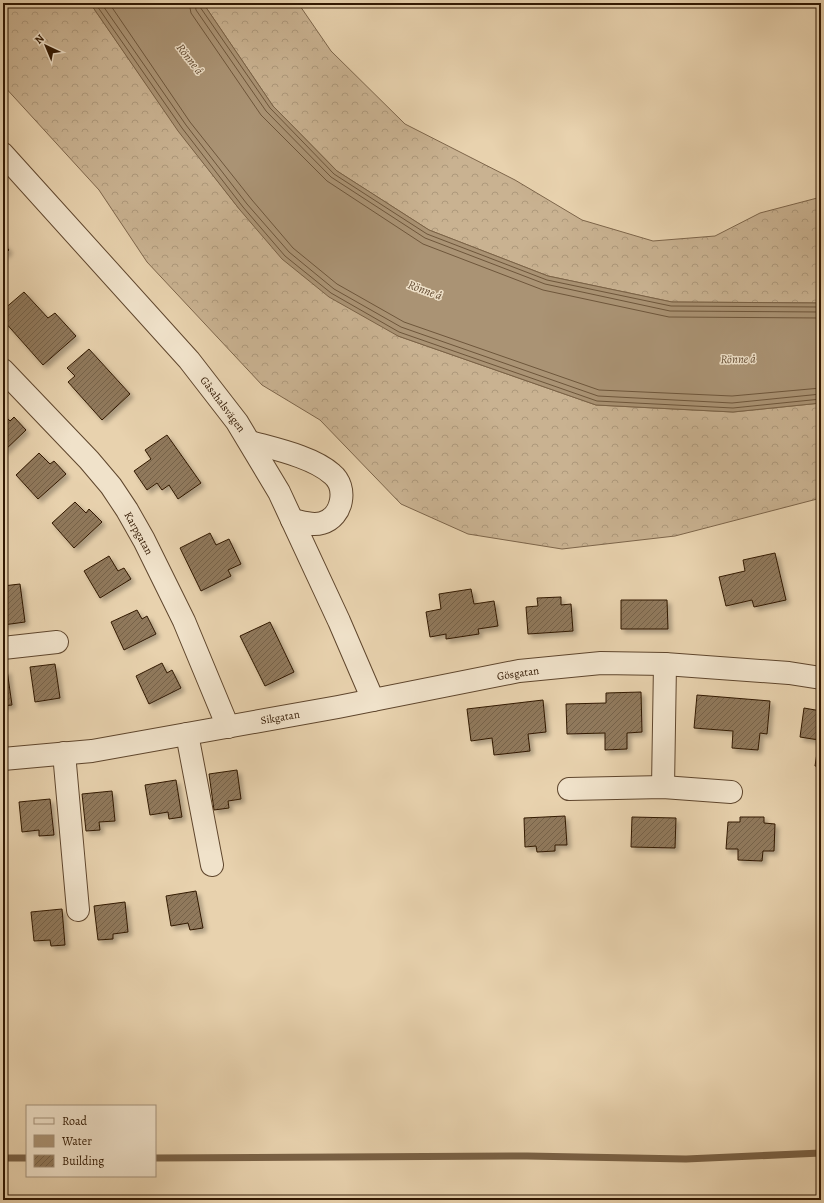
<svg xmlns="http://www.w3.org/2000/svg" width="824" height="1203" font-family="Alegreya,serif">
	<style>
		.forest { fill: url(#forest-crowns); stroke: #7d654a }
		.water { fill: #aa9374; stroke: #7a6246 }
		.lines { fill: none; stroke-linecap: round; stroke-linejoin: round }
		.shore { stroke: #6e563b; stroke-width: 1 }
		.stream { stroke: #7a6246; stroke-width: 7 }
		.building { fill: url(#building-hatch); stroke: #311802; filter: url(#shadow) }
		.minor-casing { stroke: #5f462d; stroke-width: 24 }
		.minor { stroke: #f0e2ca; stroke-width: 22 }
		.labels { text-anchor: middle; stroke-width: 3; stroke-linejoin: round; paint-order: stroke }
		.street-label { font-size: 11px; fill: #311802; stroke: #f0e2ca }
		.water-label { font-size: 12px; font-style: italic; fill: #614930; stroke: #f0e2ca }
	</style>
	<defs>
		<pattern id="forest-crowns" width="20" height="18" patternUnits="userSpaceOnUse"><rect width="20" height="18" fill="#c9b291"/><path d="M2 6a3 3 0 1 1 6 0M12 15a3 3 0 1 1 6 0" fill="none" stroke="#ad987b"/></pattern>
		<pattern id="building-hatch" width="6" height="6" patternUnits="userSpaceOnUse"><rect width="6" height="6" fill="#90795b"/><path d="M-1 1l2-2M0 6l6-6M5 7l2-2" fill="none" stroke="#766249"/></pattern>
		<filter id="shadow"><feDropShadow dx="3.5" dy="3.5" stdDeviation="2" flood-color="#0004"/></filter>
	</defs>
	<rect width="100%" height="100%" fill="#e8d2ae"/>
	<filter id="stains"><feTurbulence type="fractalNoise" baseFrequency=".005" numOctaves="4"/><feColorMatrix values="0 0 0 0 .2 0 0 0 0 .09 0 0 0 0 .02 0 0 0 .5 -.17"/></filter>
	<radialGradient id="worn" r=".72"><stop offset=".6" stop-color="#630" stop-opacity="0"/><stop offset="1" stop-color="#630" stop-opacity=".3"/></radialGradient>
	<g class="forest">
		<path d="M 3,3 L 90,3 L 178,130 L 240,210 L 398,336 L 596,405 L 733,412 L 821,403 L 821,498 L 675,536 L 562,549 L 468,534 L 401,504 L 320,420 L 262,385 L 147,262 L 99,190 L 3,85 Z"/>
		<path d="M 203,3 L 298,3 L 331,51 L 405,124 L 515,180 L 582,220 L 653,241 L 715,236 L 760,213 L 821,197 L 821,303 L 672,302 L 548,276 L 429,230 L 337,171 L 273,106 Z"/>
	</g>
	<path class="water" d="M 90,3 L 203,3 L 273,106 L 337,171 L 429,230 L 548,276 L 672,302 L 821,303 L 821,403 L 733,412 L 596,405 L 398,336 L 329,297 L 282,259 L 240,210 L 178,131 Z"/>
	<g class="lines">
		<g class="shore">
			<path d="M 95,3 L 182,128 L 243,207 L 285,256 L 331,293 L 399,332 L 597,401 L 733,408 L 821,399"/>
			<path d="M 101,3 L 186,125 L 247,204 L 289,252 L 334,289 L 401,327 L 598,396 L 732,403 L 821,394"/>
			<path d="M 109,3 L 190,122 L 252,200 L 293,248 L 337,284 L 404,322 L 599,390 L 732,396 L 821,388"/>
			<path d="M 189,3 L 191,13 L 261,115 L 327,181 L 423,244 L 543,290 L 669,317 L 821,318"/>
			<path d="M 195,3 L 196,10 L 266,111 L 331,177 L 425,238 L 545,284 L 670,311 L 821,312"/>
			<path d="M 200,3 L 200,7 L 270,108 L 334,174 L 427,234 L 547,280 L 671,306 L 821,307"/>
		</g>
		<g class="stream">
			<path d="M 3,1158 L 27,1158"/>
			<path d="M 155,1158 L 527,1156 L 686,1159 L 821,1153"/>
		</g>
	</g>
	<g class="building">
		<path d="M 3,243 L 9,250 L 3,256 Z"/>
		<path d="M 24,292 L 48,318 L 55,313 L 76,336 L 43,365 L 3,320 L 3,310 Z"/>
		<path d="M 89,349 L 130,394 L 102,420 L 68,382 L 75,376 L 67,368 Z"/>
		<path d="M 3,414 L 10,421 L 14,417 L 26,430 L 3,452 Z"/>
		<path d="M 167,435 L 201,483 L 178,499 L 169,485 L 162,490 L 157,483 L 147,490 L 134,471 L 151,459 L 145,450 Z"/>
		<path d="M 39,453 L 50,464 L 54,461 L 66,474 L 38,499 L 16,475 Z"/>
		<path d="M 75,502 L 86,513 L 89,509 L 102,522 L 74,548 L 52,523 Z"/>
		<path d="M 210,533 L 216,545 L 229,539 L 241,564 L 228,570 L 231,576 L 201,591 L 180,548 Z"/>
		<path d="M 775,553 L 786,600 L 754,607 L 752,600 L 726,606 L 719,577 L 745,571 L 743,560 Z"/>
		<path d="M 109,556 L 118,571 L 124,568 L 131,579 L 100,598 L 84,571 Z"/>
		<path d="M 20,584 L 25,622 L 3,625 L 3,586 Z"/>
		<path d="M 471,589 L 474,604 L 494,601 L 498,626 L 478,629 L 479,634 L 446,639 L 446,634 L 430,637 L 426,612 L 441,609 L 439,594 Z"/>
		<path d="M 561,597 L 561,605 L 571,604 L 573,631 L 528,634 L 526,607 L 538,606 L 537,598 Z"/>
		<path d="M 621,600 L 667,600 L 668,629 L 621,629 Z"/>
		<path d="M 137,610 L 142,619 L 147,616 L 156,634 L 124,650 L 111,622 Z"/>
		<path d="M 270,622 L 294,672 L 265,686 L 240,636 Z"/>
		<path d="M 162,663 L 167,673 L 172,670 L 181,688 L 149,704 L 136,676 Z"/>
		<path d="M 55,664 L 60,698 L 35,702 L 30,667 Z"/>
		<path d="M 7,670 L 12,705 L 3,706 L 3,671 Z"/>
		<path d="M 641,692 L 642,732 L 627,733 L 627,749 L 605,750 L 605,733 L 567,734 L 566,704 L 606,703 L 606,693 Z"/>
		<path d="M 697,695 L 770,701 L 767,734 L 760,733 L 758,750 L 732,748 L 733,731 L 694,728 Z"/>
		<path d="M 543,700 L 546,732 L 528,734 L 530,751 L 494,755 L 492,738 L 471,741 L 467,709 Z"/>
		<path d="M 804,708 L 821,711 L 821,767 L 815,766 L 819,740 L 800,737 Z"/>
		<path d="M 237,770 L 241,799 L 228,801 L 229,808 L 214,810 L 209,774 Z"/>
		<path d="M 176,780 L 182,817 L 169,819 L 168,812 L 150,815 L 145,785 Z"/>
		<path d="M 112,791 L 115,821 L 99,822 L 100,830 L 86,831 L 82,794 Z"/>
		<path d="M 50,799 L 54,835 L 39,836 L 39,830 L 22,832 L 19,802 Z"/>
		<path d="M 565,816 L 567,845 L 555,845 L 555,851 L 537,852 L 536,846 L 525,847 L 524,818 Z"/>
		<path d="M 632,817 L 676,818 L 675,848 L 631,847 Z"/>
		<path d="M 740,817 L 764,817 L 764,823 L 775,824 L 774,851 L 763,851 L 762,861 L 738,860 L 738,849 L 726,849 L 728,822 L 740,822 Z"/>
		<path d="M 196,891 L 203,928 L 190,930 L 188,923 L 171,926 L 166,896 Z"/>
		<path d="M 125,902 L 128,932 L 113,934 L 113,939 L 98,940 L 94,906 Z"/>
		<path d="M 62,909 L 65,945 L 51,946 L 50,940 L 34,941 L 31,912 Z"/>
	</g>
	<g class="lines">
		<g class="minor-casing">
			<g id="minor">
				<path d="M 3,154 L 189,360 L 237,422 L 279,492 L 339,621 L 373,700"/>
				<path d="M 3,370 L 89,460 L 111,486 L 127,510 L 144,540 L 184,621 L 228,727"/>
				<path d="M 250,442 C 275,449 313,457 332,474 C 348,487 343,517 322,523 C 312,526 302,522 292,520"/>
				<path d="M 3,648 L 57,642"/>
				<path d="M 187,734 L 212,865"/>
				<path d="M 64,753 L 78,910"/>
				<path d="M 3,759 L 92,751 L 338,707 L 519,671 L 601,663 L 665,664 L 789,673 L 821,678"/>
				<path d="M 663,787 L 665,664"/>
				<path d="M 569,789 L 663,787 L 731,792"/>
			</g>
		</g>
		<use href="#minor" class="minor"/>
	</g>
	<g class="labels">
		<g class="street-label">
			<text transform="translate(223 404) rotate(53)" y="4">Gåsahalsvägen</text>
			<text transform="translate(139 533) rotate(61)" y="4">Karpgatan</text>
			<text transform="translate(518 673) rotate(-8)" y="4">Gösgatan</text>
			<text transform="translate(280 717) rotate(-10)" y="4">Sikgatan</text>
		</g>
		<g class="water-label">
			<text transform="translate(190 59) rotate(52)" y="4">Rönne å</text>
			<text transform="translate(425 290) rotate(20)" y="4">Rönne å</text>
			<text transform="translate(738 359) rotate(-1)" y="4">Rönne å</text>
		</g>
	</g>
	<rect width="824" height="1203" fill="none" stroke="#e8d2ae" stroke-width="16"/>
	<rect x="4" y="4" width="816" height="1195" fill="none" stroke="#311802" stroke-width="2"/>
	<rect x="8" y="8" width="808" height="1187" fill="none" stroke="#311802"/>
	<rect x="26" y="1105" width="130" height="72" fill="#f0e2ca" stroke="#a4917a"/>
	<rect x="34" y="1118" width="20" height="6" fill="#f0e2ca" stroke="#a4917a"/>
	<text x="62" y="1125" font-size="12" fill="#311802">Road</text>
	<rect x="34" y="1135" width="20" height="12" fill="#aa9374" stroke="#a4917a"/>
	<text x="62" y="1145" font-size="12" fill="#311802">Water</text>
	<rect x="34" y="1155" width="20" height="12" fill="url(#building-hatch)" stroke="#a4917a"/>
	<text x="62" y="1165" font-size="12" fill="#311802">Building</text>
	<g transform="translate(46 46) rotate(316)" stroke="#f0e2ca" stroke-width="3" paint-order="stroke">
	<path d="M0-3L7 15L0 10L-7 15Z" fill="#311802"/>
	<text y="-6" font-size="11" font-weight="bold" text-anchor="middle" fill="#311802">N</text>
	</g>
	<rect width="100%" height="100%" filter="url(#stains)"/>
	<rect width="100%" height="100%" fill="url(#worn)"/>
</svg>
